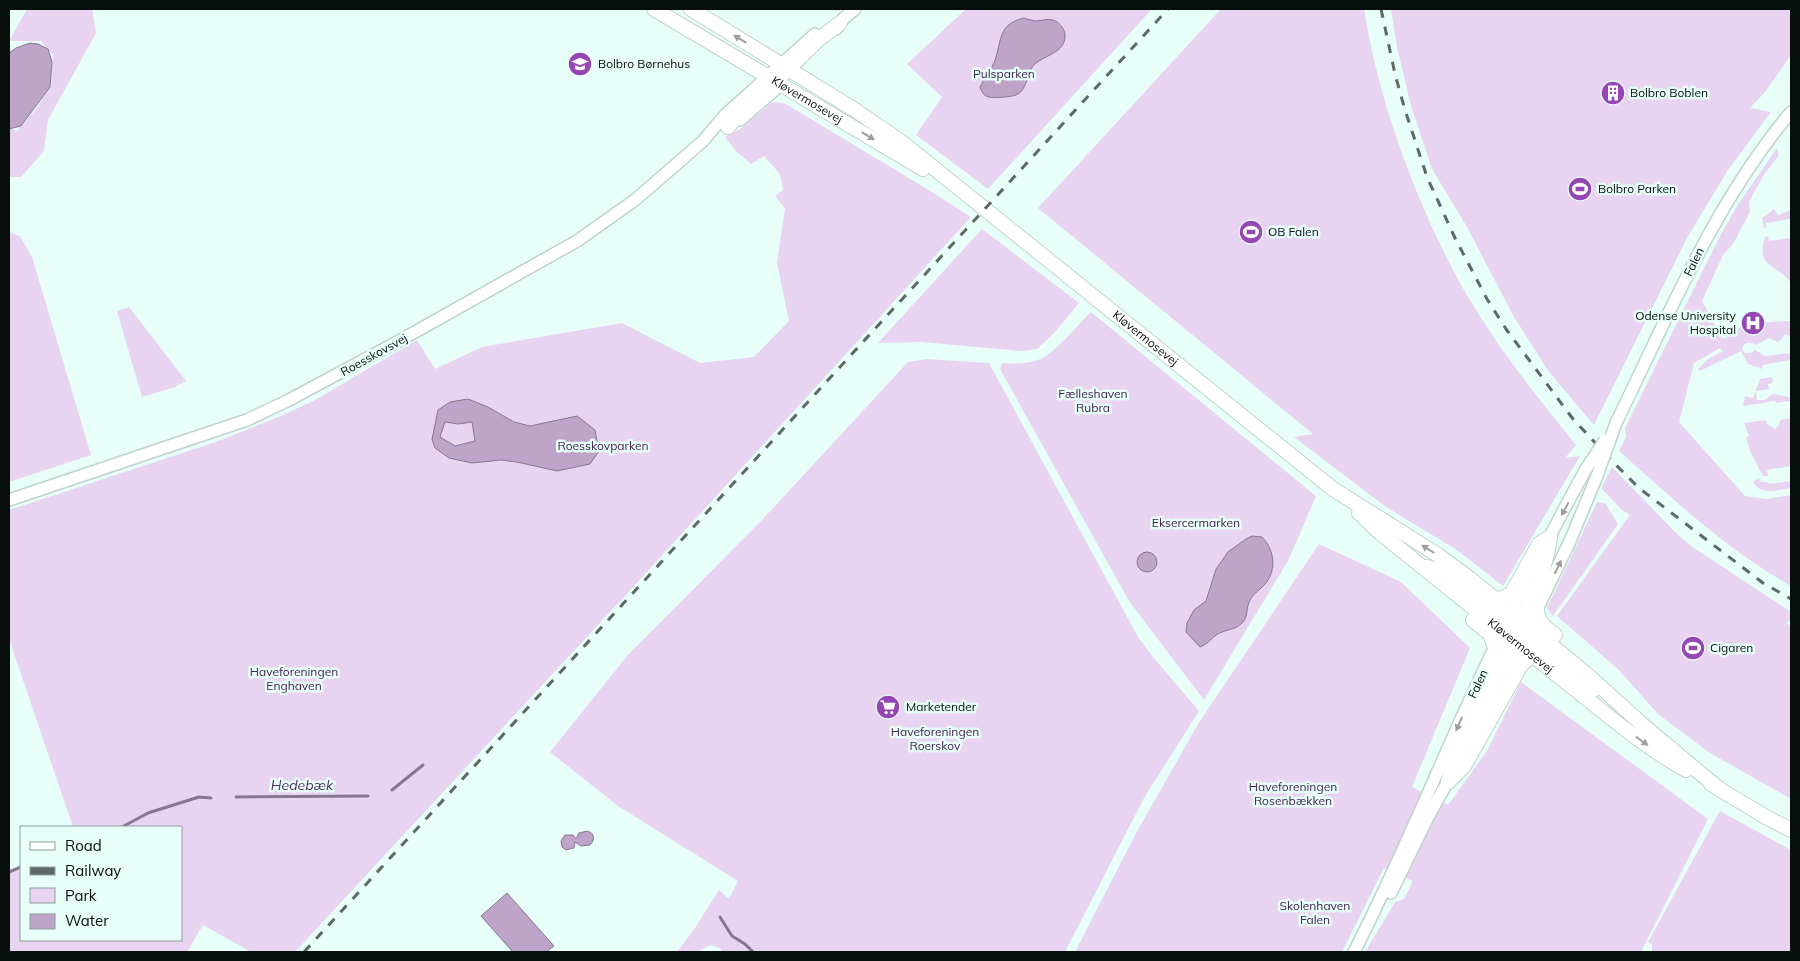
<svg xmlns="http://www.w3.org/2000/svg" width="1800" height="961" font-family="Mulish,sans-serif">
	<style>
		.green { fill: #e8d4f1 }
		.water { fill: #bda4c8; stroke: #867790; fill-rule: evenodd }
		.lines { fill: none; stroke-linecap: round; stroke-linejoin: round }
		.stream { stroke: #867790; stroke-width: 3 }
		.minor-casing { stroke: #bed3ce; stroke-width: 14 }
		.major-casing { stroke: #bed3ce; stroke-width: 16 }
		.minor { stroke: #fff; stroke-width: 11 }
		.major { stroke: #fff; stroke-width: 14 }
		.rail { stroke: #5c6966; stroke-width: 3; stroke-dasharray: 9 9; stroke-linecap: butt }
		.minor-bridge-casing { stroke: #bed3ce; stroke-width: 14; stroke-linecap: butt }
		.minor-bridge { stroke: #fff; stroke-width: 11 }
		.oneway { fill: #9c9f9e }
		.labels { text-anchor: middle; stroke-width: 5; stroke-linejoin: round; paint-order: stroke }
		.poi-label { font-size: 12px; fill: #070e0c; stroke: #e8fef8; text-anchor: start }
		.park-label { font-size: 12px; fill: #432250; stroke: #e8fef8 }
		.street-label { font-size: 12px; fill: #070e0c; stroke: #e8fef8 }
		.water-label { font-size: 14px; font-style: italic; fill: #52305f; stroke: #e8fef8 }
	</style>
	<rect width="100%" height="100%" fill="#e8fef8"/>
	<g class="green">
		<path d="M 27,9 L 92,9 L 96,33 L 48,120 L 44,151 L 21,177 L 9,177 L 9,128 L 17,131 L 37,108 L 51,85 L 53,55 L 41,41 L 9,41 Z"/>
		<path d="M 966,9 L 1152,9 L 988,189 L 916,135 L 942,97 L 907,64 Z"/>
		<path d="M 1221,9 L 1364,9 C 1376,84 1400,155 1431,225 C 1444,252 1457,280 1473,305 C 1503,355 1540,400 1576,445 L 1565,458 L 1580,456 L 1503,586 L 1457,550 L 1386,507 L 1294,437 L 1313,434 L 1038,208 Z"/>
		<path d="M 1391,9 L 1791,9 L 1791,55 L 1765,92 L 1750,108 L 1771,112 L 1728,170 L 1688,236 L 1594,425 L 1549,372 L 1514,317 L 1467,227 L 1432,169 L 1411,106 L 1397,47 Z"/>
		<path d="M 774,102 L 786,104 L 927,189 L 971,217 L 635,585 L 295,952 L 251,952 L 203,925 L 187,952 L 9,952 L 9,873 L 21,870 L 21,940 L 181,940 L 181,827 L 73,827 L 9,639 L 9,510 L 216,442 L 283,415 L 315,400 L 417,340 L 435,369 L 482,347 L 622,323 L 700,363 L 754,357 L 789,321 L 777,262 L 785,208 L 775,196 L 783,190 L 780,174 L 764,156 L 751,164 L 736,151 L 725,137 L 740,129 L 770,104 Z"/>
		<path d="M 1777,148 L 1779,155 L 1763,176 L 1749,202 L 1750,212 L 1733,244 L 1723,255 L 1702,301 L 1723,339 C 1729,337 1730,333 1735,330 C 1747,323 1778,321 1791,321 L 1791,336 L 1785,334 L 1782,339 L 1778,342 L 1769,338 L 1756,345 C 1750,342 1744,341 1742,349 L 1745,353 L 1751,353 L 1755,350 L 1765,356 L 1791,353 L 1791,360 L 1762,365 L 1763,369 L 1748,364 L 1741,351 L 1700,371 L 1698,369 L 1707,360 L 1723,351 L 1720,348 L 1694,363 L 1679,422 L 1745,496 L 1766,499 L 1791,495 L 1791,586 C 1727,550 1673,499 1619,451 L 1626,437 L 1625,428 L 1719,238 L 1737,206 Z"/>
		<path d="M 1774,209 L 1778,215 L 1791,210 L 1791,219 L 1766,223 L 1766,228 L 1764,228 L 1762,218 Z"/>
		<path d="M 982,229 L 1079,303 L 1056,331 L 1037,349 L 1022,351 L 921,342 L 878,343 Z"/>
		<path d="M 9,232 L 20,236 L 32,257 L 91,455 L 9,482 Z"/>
		<path d="M 1768,236 L 1769,241 L 1791,238 L 1791,283 C 1777,263 1755,269 1765,237 Z"/>
		<path d="M 129,307 L 186,381 L 175,387 L 142,397 L 117,311 Z"/>
		<path d="M 1091,312 L 1316,496 L 1289,559 L 1204,700 L 1129,601 L 1000,369 L 1002,363 C 1017,364 1036,364 1049,354 C 1064,342 1077,326 1091,312 Z"/>
		<path d="M 927,359 L 989,363 L 1138,637 L 1153,657 L 1199,711 L 1144,798 L 1065,952 L 722,952 L 721,949 L 711,945 L 697,952 L 677,952 L 693,931 L 719,890 L 729,899 L 738,881 L 618,806 L 550,752 L 627,656 L 762,520 L 908,362 Z"/>
		<path d="M 1772,377 L 1773,383 L 1768,384 L 1769,389 L 1756,391 L 1757,400 L 1764,400 L 1773,394 L 1789,397 L 1790,401 L 1776,403 L 1775,401 L 1743,406 L 1745,396 L 1753,398 L 1760,379 Z"/>
		<path d="M 1791,418 L 1791,466 L 1767,470 L 1768,476 L 1763,476 L 1751,453 L 1746,438 L 1749,435 L 1744,423 L 1766,420 L 1767,424 L 1775,429 L 1779,425 L 1780,420 Z"/>
		<path d="M 1612,467 L 1675,532 L 1691,546 L 1791,612 L 1791,620 L 1786,623 L 1791,626 L 1791,799 L 1710,753 L 1658,714 L 1619,670 L 1557,616 L 1630,515 L 1622,510 L 1601,488 Z"/>
		<path d="M 1759,478 L 1761,482 L 1768,482 L 1769,484 L 1791,481 L 1791,488 C 1778,490 1761,496 1753,482 Z"/>
		<path d="M 1597,502 L 1605,503 L 1618,524 L 1553,616 L 1547,608 Z"/>
		<path d="M 1319,544 L 1401,582 L 1470,648 L 1412,787 L 1448,805 L 1487,751 L 1521,682 L 1708,819 L 1641,952 L 1365,952 L 1395,902 L 1404,899 L 1413,881 L 1384,868 L 1342,952 L 1075,952 L 1134,837 L 1198,724 Z"/>
		<path d="M 1720,811 L 1791,850 L 1791,952 L 1652,952 L 1652,944 L 1648,942 Z"/>
	</g>
	<g class="water">
		<path d="M 1024,18 C 1027,19 1031,20 1035,21 C 1043,21 1050,17 1057,22 C 1061,25 1065,30 1065,35 C 1066,54 1042,55 1033,66 C 1028,72 1028,81 1024,87 C 1023,90 1019,94 1016,95 C 1011,97 990,99 986,96 C 983,94 981,90 980,87 C 984,79 990,71 994,63 C 1002,42 997,24 1024,18 Z"/>
		<path d="M 30,43 L 38,44 L 48,49 L 52,62 L 50,87 L 21,126 L 9,129 L 9,53 L 16,48 Z"/>
		<path d="M 468,399 L 488,407 L 514,422 L 530,426 L 577,416 L 595,430 L 599,451 L 590,464 L 557,471 L 517,462 L 501,460 L 472,463 L 449,458 L 435,448 L 432,439 L 438,410 L 450,402 ZM 445,422 L 458,424 L 472,422 L 475,441 L 455,446 L 440,437 Z"/>
		<path d="M 1252,536 L 1262,537 C 1274,549 1277,569 1266,583 C 1261,589 1253,594 1250,600 C 1246,607 1248,617 1243,622 C 1237,629 1230,629 1222,632 C 1213,635 1209,644 1200,647 L 1186,632 L 1187,623 L 1194,610 L 1206,601 L 1216,569 L 1228,552 L 1246,539 Z"/>
		<circle cx="1147" cy="562" r="10"/>
		<path d="M 587,831 C 595,833 595,840 590,845 L 581,846 L 575,842 L 574,848 L 566,850 L 562,847 L 561,841 L 565,835 L 573,835 L 576,839 L 579,833 Z"/>
		<path d="M 507,893 L 554,946 L 546,952 L 513,952 L 481,916 Z"/>
	</g>
	<g class="lines">
		<g class="stream">
			<path d="M 392,790 L 423,765"/>
			<path d="M 236,797 L 368,796"/>
			<path d="M 122,827 L 148,813 L 199,797 L 211,798"/>
			<path d="M 9,872 L 21,867"/>
			<path d="M 720,917 L 732,936 L 745,944 L 753,952"/>
		</g>
		<g class="minor-casing">
			<g id="minor">
				<path d="M 836,29 L 843,19 L 855,9"/>
				<path d="M 740,120 L 783,83"/>
				<path d="M 1616,423 C 1668,317 1714,203 1791,112"/>
				<path d="M 9,500 L 247,420 L 289,400 L 399,341 L 577,241 L 635,200 L 703,141 L 725,115 L 815,34"/>
				<path d="M 1533,618 L 1570,541 L 1597,476"/>
				<path d="M 1460,760 L 1523,639"/>
				<path d="M 1391,893 L 1428,817 L 1452,774"/>
				<path d="M 1354,952 C 1393,876 1426,797 1461,719 C 1500,634 1541,550 1586,469"/>
			</g>
		</g>
		<g class="major-casing">
			<g id="major">
				<path id="s1" d="M 654,9 L 923,169"/>
				<path id="s2" d="M 691,9 L 855,110 L 899,140 L 1333,489 L 1438,555 L 1469,578 L 1584,672 L 1644,726 L 1718,788"/>
				<path d="M 783,74 L 818,40 L 840,23"/>
				<path d="M 728,127 L 743,109 L 775,81 L 780,74"/>
				<path id="s3" d="M 1359,513 L 1379,532 C 1441,582 1504,633 1566,682 C 1605,713 1643,746 1686,770"/>
				<path d="M 1427,567 L 1444,572 L 1508,622 L 1515,624"/>
				<path d="M 1495,599 L 1503,598 L 1512,593 L 1539,544 L 1550,537"/>
				<path d="M 1537,610 C 1537,622 1547,629 1555,635"/>
				<path d="M 1473,620 L 1490,634 L 1495,648"/>
				<path d="M 1520,628 C 1521,618 1526,612 1530,603 C 1539,581 1547,560 1550,537"/>
				<path d="M 1513,634 C 1538,640 1572,674 1593,690"/>
				<path d="M 1448,782 L 1455,755 L 1511,639 L 1512,632"/>
				<path d="M 1448,782 L 1464,766 L 1521,665 L 1529,658 L 1534,657"/>
				<path d="M 1711,784 L 1766,817 L 1791,830"/>
			</g>
		</g>
		<use href="#minor" class="minor"/>
		<use href="#major" class="major"/>
		<g class="rail">
			<path d="M 1381,9 L 1395,74 L 1405,110 L 1427,177 L 1455,238 L 1487,299 L 1506,329 L 1573,419 L 1614,463 L 1639,488 L 1763,583 L 1791,599"/>
			<path d="M 304,952 L 1168,9"/>
		</g>
		<g class="minor-bridge-casing">
			<g id="minor-bridge">
				<path d="M 1586,469 L 1605,440"/>
				<path d="M 1597,476 L 1616,423"/>
			</g>
		</g>
		<use href="#minor-bridge" class="minor-bridge"/>
	</g>
	<defs><path id="oneway-solid" d="M-6-.8H1V-3.2L6.5 0L1 3.2V.8H-6Z" transform="scale(1.25)"/></defs>
	<g class="oneway">
		<use href="#oneway-solid" transform="translate(740 39) rotate(-149)"/>
		<use href="#oneway-solid" transform="translate(868 136) rotate(31)"/>
		<use href="#oneway-solid" transform="translate(1565 509) rotate(118)"/>
		<use href="#oneway-solid" transform="translate(1428 549) rotate(-148)"/>
		<use href="#oneway-solid" transform="translate(1558 567) rotate(-64)"/>
		<use href="#oneway-solid" transform="translate(1459 724) rotate(114)"/>
		<use href="#oneway-solid" transform="translate(1642 741) rotate(36)"/>
	</g>
	<defs>
		<g id="school-disc" transform="scale(1.25)"><circle r="9.5" fill="#9645b4" stroke="#e8fef8"/><path d="M0-5L7-2L0 1L-7-2ZM-4 1L0 2.5L4 1V4Q0 6-4 4Z" fill="#fff"/></g>
		<g id="building-disc" transform="scale(1.25)"><circle r="9.5" fill="#9645b4" stroke="#e8fef8"/><path d="M-4-6H4V6H1V3H-1V6H-4ZM-2.5-4.3h1.7v1.8h-1.7ZM.8-4.3h1.7v1.8H.8ZM-2.5-1h1.7V.8h-1.7ZM.8-1h1.7V.8H.8Z" fill="#fff"/></g>
		<g id="stadium-disc" transform="scale(1.25)"><circle r="9.5" fill="#9645b4" stroke="#e8fef8"/><path d="M0-5a6.5 5 0 1 0 0 10a6.5 5 0 1 0 0-10ZM-3.5-1.8h7v3.6h-7Z" fill="#fff"/></g>
		<g id="hospital-disc" transform="scale(1.25)"><circle r="9.5" fill="#9645b4" stroke="#e8fef8"/><path d="M-5-5h3v3.5h4V-5h3V5h-3V1.5h-4V5h-3Z" fill="#fff"/></g>
		<g id="supermarket-disc" transform="scale(1.25)"><circle r="9.5" fill="#9645b4" stroke="#e8fef8"/><path d="M-6-5.5h2.5l.6 2H6L4.5 2H-2.5L-4.4-4H-6ZM-1.5 3.2a1.3 1.3 0 1 0 .1 0ZM3 3.2a1.3 1.3 0 1 0 .1 0Z" fill="#fff"/></g>
	</defs>
	<g fill-rule="evenodd">
		<use href="#school-disc" x="580" y="64"/>
		<use href="#building-disc" x="1613" y="93"/>
		<use href="#stadium-disc" x="1580" y="189"/>
		<use href="#stadium-disc" x="1251" y="232"/>
		<use href="#hospital-disc" x="1753" y="323"/>
		<use href="#stadium-disc" x="1693" y="648"/>
		<use href="#supermarket-disc" x="888" y="707"/>
	</g>
	<g class="labels">
		<g class="poi-label">
			<text x="598" y="68">Bolbro Børnehus</text>
			<text x="1630" y="97">Bolbro Boblen</text>
			<text x="1598" y="193">Bolbro Parken</text>
			<text x="1268" y="236">OB Falen</text>
			<text x="1736" y="320" text-anchor="end">Odense University<tspan x="1736" dy="14">Hospital</tspan></text>
			<text x="1710" y="652">Cigaren</text>
			<text x="906" y="711">Marketender</text>
		</g>
		<g class="park-label">
			<text x="1004" y="78">Pulsparken</text>
			<text x="1093" y="398">Fælleshaven<tspan x="1093" dy="14">Rubra</tspan></text>
			<text x="603" y="450">Roesskovparken</text>
			<text x="1196" y="527">Eksercermarken</text>
			<text x="294" y="676">Haveforeningen<tspan x="294" dy="14">Enghaven</tspan></text>
			<text x="935" y="736">Haveforeningen<tspan x="935" dy="14">Roerskov</tspan></text>
			<text x="1293" y="791">Haveforeningen<tspan x="1293" dy="14">Rosenbækken</tspan></text>
			<text x="1315" y="910">Skolenhaven<tspan x="1315" dy="14">Falen</tspan></text>
		</g>
		<g class="street-label">
			<text dy="4" stroke="none"><textPath href="#s1" startOffset="178">Kløvermosevej</textPath></text>
			<text transform="translate(1694 262) rotate(-64)" y="4">Falen</text>
			<text dy="4" stroke="none"><textPath href="#s2" startOffset="562">Kløvermosevej</textPath></text>
			<text transform="translate(374 355) rotate(-29)" y="4">Roesskovsvej</text>
			<text dy="4" stroke="none"><textPath href="#s3" startOffset="209">Kløvermosevej</textPath></text>
			<text transform="translate(1478 684) rotate(-65)" y="4">Falen</text>
		</g>
		<g class="water-label">
			<text x="302" y="790">Hedebæk</text>
		</g>
	</g>
	<rect width="1800" height="961" fill="none" stroke="#070e0c" stroke-width="20"/>
	<rect x="20" y="826" width="162" height="115" fill="#e8fef8" stroke="#8e9e9a"/>
	<rect x="30" y="842" width="25" height="8" fill="#ffffff" stroke="#8e9e9a"/>
	<text x="65" y="851" font-size="15" fill="#070e0c">Road</text>
	<rect x="30" y="867" width="25" height="8" fill="#5c6966" stroke="#8e9e9a"/>
	<text x="65" y="876" font-size="15" fill="#070e0c">Railway</text>
	<rect x="30" y="888" width="25" height="15" fill="#e8d4f1" stroke="#8e9e9a"/>
	<text x="65" y="901" font-size="15" fill="#070e0c">Park</text>
	<rect x="30" y="914" width="25" height="15" fill="#bda4c8" stroke="#8e9e9a"/>
	<text x="65" y="926" font-size="15" fill="#070e0c">Water</text>
</svg>
